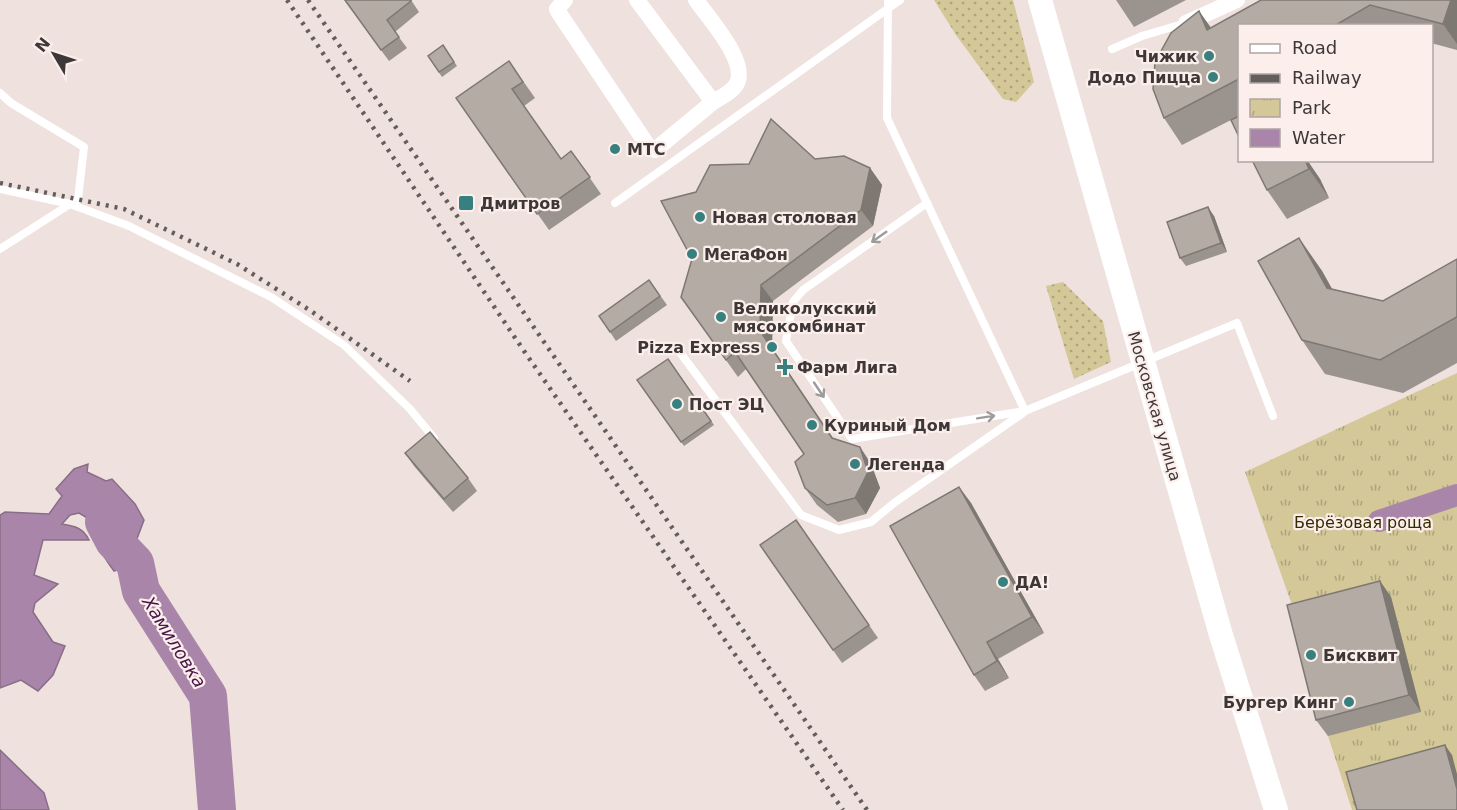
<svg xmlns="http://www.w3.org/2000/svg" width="1457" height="810" font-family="'DejaVu Sans',sans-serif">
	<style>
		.grass { fill: url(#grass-dots) }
		.park { fill: url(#park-tufts) }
		.water { fill: #a985aa; stroke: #896e88; stroke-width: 1.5 }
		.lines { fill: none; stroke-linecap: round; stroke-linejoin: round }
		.canal { stroke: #a985aa; stroke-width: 22 }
		.river { stroke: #a985aa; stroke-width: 38 }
		.service { stroke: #fff; stroke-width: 8 }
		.minor { stroke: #fff; stroke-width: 16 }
		.secondary { stroke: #fff; stroke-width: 24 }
		.rail { stroke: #635d5b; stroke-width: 4.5; stroke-dasharray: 3 6; stroke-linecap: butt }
		.wall { fill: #9b938d }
		.shaded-wall { fill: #7e7873 }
		.building { fill: #b4aba4; stroke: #7e7873; stroke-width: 1.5 }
		.oneway { stroke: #9e9c9b }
		.poi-dot { fill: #37807f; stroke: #fbeeeb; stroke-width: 2 }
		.labels { text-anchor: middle; stroke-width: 4.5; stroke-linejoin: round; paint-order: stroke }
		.poi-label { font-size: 16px; font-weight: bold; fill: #3d3837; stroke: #fbeeeb; text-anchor: start }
		.street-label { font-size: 16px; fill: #3d3837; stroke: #fbeeeb }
		.park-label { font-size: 16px; fill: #342b00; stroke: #fbeeeb }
		.water-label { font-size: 18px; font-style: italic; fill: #461748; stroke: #fbeeeb }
	</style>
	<defs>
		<pattern id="grass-dots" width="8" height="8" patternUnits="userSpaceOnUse" patternTransform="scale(1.5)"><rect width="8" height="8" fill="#d4c898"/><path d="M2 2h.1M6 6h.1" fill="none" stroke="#ada37d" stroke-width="1.8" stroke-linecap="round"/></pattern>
		<pattern id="park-tufts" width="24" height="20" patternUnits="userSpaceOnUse" patternTransform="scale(1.5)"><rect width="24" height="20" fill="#d4c898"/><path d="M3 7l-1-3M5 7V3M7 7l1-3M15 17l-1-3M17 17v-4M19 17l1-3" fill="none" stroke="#ada37d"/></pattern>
	</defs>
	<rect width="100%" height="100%" fill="#eee1de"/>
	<g class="grass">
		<path d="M 934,0 L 1013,0 L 1034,82 L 1016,102 L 1003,99 L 956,35 Z"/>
		<path d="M 1063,282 L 1103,321 L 1111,362 L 1074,379 L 1046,286 Z"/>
	</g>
	<path class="park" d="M 1457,373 L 1457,810 L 1352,810 L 1328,736 L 1298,622 L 1245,472 Z"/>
	<g class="water">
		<path d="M 88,464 L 87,472 L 106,481 L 112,479 L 135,504 L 144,520 L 132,552 L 135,563 L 114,571 C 110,565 103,557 101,549 C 97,529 99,524 79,513 L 70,515 L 62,524 C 75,526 83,528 89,540 L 43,540 L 34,575 L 58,584 L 35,603 L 33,612 L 53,642 L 65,646 L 53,675 L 38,691 L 21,680 L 0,688 L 0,515 L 5,512 L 49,514 L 62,496 L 56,489 L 74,469 Z"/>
		<path d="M 0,750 L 44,793 L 49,810 L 0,810 Z"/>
	</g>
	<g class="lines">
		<path class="canal" d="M 1379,521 L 1457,495"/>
		<path class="river" d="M 104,522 L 114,541 L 135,563 L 141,591 L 208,696 L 217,810"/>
		<g class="service">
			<path d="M 888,0 L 887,118 L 1025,411"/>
			<path d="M 1112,49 L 1142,36 L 1186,23"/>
			<path d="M 0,93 L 11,103 L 84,147 L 78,199 L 0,249"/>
			<path d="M 0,189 L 70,204 L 129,226 L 271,297 L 344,345 L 410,409 L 434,438"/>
			<path d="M 615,203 L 900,0"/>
			<path d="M 927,203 L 803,290 L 793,302 L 786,341 L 852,439 L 1025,411 L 1237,323 L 1273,416"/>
			<path d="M 676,347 L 801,515 L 839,530 L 871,522 L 894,503 L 1023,413"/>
		</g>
		<g class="minor">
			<path d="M 565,0 L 557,9 L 559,13 L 650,149 L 655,150 L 713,102 L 637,0"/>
			<path d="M 696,0 C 709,19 750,63 736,85 C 731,93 721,97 713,102"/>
			<path d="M 1186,23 L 1237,0"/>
		</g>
		<path class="secondary" d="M 1040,0 L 1221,635 L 1276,810"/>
		<g class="rail">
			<path d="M 287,0 L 524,351 L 843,810"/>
			<path d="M 308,0 L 867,810"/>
			<path d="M 0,183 L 124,209 L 237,264 L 311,311 L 410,381"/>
		</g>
	</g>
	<g class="wall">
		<path d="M 344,0 L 411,0 L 419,12 L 395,32 L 407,48 L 389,61 Z"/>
		<path d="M 1116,0 L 1186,0 L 1134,27 Z"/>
		<path d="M 1261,0 L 1457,0 L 1457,50 L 1431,43 L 1431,26 L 1239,26 L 1239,137 L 1231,120 L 1182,145 L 1164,118 L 1199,11 L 1211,28 Z"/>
		<path d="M 443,45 L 457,66 L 442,77 L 428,56 Z"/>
		<path d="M 509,61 L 535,98 L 524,106 L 561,159 L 571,151 L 601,194 L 549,230 L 456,98 Z"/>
		<path d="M 815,159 L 870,168 L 882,185 L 873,226 L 773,301 L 772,347 L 833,438 L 860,447 L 871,464 L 880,488 L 866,514 L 838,522 L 817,505 L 805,488 L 804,454 L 746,369 L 738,377 L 681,297 L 692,259 L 696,192 L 749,164 Z"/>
		<path d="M 1307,160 L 1320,179 L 1329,198 L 1287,219 L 1267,190 Z"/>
		<path d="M 1214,216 L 1227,252 L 1186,266 L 1180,258 Z"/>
		<path d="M 1299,238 L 1322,271 L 1332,289 L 1383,301 L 1457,259 L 1457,363 L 1403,393 L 1325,374 L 1302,340 Z"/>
		<path d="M 649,280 L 667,305 L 616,341 L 599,316 Z"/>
		<path d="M 668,359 L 714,425 L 684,446 L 637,380 Z"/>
		<path d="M 405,453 L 468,478 L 477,491 L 453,512 L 414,466 Z"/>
		<path d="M 959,487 L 971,503 L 1044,633 L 998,659 L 1009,678 L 985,691 L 974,675 Z"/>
		<path d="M 796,520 L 878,638 L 842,663 L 760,545 Z"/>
		<path d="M 1380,581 L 1391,597 L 1421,712 L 1328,736 L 1316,720 Z"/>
	</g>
	<g class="shaded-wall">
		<path d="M 1451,0 L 1457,0 L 1457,44 L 1443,24 Z"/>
		<path d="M 1199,11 L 1218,38 L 1207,30 Z"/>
		<path d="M 1305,160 L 1307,160 L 1320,179 L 1329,198 L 1309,169 Z"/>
		<path d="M 870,168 L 882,185 L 873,226 L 861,210 Z"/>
		<path d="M 1208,207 L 1214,216 L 1227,252 L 1221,243 Z"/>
		<path d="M 1299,238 L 1322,271 L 1350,321 L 1327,288 Z"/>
		<path d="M 761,285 L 773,301 L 772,347 L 760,331 Z"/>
		<path d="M 860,447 L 871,464 L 880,488 L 866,514 L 855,498 Z"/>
		<path d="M 959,487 L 971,503 L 1044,633 L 1032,617 Z"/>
		<path d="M 1380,581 L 1391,597 L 1421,712 L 1409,695 Z"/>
		<path d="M 987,642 L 998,659 L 1009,678 L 997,661 Z"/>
		<path d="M 1445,745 L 1452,755 L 1457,774 L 1457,789 Z"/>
	</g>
	<g class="building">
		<path d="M 345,0 L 411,0 L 411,1 L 387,20 L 399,37 L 381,50 Z"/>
		<path d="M 1261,0 L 1451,0 L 1443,24 L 1370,5 L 1334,26 L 1239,26 L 1239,79 L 1164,118 L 1153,89 L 1155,62 L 1171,33 L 1199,11 L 1207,30 Z"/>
		<path d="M 443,45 L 454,62 L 439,72 L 428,56 Z"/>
		<path d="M 509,61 L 523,82 L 512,89 L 561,159 L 571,151 L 590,177 L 537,214 L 456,98 Z"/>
		<path d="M 1239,116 L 1239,137 L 1231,120 Z"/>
		<path d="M 771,119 L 815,159 L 844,156 L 870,168 L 861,210 L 761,285 L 760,331 L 832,438 L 860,447 L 868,472 L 855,498 L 827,505 L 805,488 L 795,462 L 804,454 L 735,352 L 726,360 L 681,297 L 692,259 L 661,201 L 696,192 L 710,165 L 749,164 Z"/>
		<path d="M 1252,160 L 1305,160 L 1309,169 L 1267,190 Z"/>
		<path d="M 1208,207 L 1221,243 L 1180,258 L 1167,222 Z"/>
		<path d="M 1299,238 L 1327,288 L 1383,301 L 1457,259 L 1457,317 L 1380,360 L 1302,340 L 1258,261 Z"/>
		<path d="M 649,280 L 660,296 L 610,332 L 599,316 Z"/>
		<path d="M 668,359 L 711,421 L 681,442 L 637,380 Z"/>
		<path d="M 430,432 L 468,478 L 444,499 L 405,453 Z"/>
		<path d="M 959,487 L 1032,617 L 987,642 L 997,661 L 974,675 L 890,526 Z"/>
		<path d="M 796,520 L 869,625 L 833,650 L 760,545 Z"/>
		<path d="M 1380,581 L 1409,695 L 1316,720 L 1287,605 Z"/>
		<path d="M 1445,745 L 1457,789 L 1457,810 L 1357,810 L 1346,772 Z"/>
	</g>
	<defs><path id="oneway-shaft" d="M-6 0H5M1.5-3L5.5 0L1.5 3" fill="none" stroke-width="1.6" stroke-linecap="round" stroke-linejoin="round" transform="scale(1.5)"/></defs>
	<g class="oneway">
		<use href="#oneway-shaft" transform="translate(879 237) rotate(145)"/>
		<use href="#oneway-shaft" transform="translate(819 390) rotate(56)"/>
		<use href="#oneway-shaft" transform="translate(986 417) rotate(-9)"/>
	</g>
	<g class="poi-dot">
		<circle cx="1209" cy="56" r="6"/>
		<circle cx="1213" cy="77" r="6"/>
		<circle cx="615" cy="149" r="6"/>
		<rect x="458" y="195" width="16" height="16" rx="3"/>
		<circle cx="700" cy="217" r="6"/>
		<circle cx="692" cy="254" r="6"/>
		<circle cx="721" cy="317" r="6"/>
		<circle cx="772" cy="347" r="6"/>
		<path d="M782 358h6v6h6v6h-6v6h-6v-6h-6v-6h6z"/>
		<circle cx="677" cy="404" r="6"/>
		<circle cx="812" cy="425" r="6"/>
		<circle cx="855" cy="464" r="6"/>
		<circle cx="1003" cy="582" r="6"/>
		<circle cx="1311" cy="655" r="6"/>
		<circle cx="1349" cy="702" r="6"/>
	</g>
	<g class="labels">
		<g class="poi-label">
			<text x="1197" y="62" text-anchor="end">Чижик</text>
			<text x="1201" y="83" text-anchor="end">Додо Пицца</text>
			<text x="627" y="155">МТС</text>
			<text x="480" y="209">Дмитров</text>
			<text x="712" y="223">Новая столовая</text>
			<text x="704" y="260">МегаФон</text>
			<text x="733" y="314">Великолукский<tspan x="733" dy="18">мясокомбинат</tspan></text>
			<text x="760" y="353" text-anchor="end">Pizza Express</text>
			<text x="797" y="373">Фарм Лига</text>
			<text x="689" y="410">Пост ЭЦ</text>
			<text x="824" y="431">Куриный Дом</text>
			<text x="867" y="470">Легенда</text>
			<text x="1015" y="588">ДА!</text>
			<text x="1323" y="661">Бисквит</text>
			<text x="1337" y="708" text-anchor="end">Бургер Кинг</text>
		</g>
		<g class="street-label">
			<text transform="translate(1155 406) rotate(74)" y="6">Московская улица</text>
		</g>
		<g class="park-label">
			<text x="1363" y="528">Берёзовая роща</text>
		</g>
		<g class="water-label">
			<text transform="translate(174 642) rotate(58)" y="6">Хамиловка</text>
		</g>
	</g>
	<rect x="1238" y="24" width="195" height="138" fill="#fbeeeb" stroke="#afa5a3" stroke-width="1.5"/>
	<rect x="1250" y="44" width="30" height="9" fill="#ffffff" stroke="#afa5a3" stroke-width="1.5"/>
	<text x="1292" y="54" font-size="18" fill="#3d3837">Road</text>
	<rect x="1250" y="74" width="30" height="9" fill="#635d5b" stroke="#afa5a3" stroke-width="1.5"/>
	<text x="1292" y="84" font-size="18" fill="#3d3837">Railway</text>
	<rect x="1250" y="99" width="30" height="18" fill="url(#park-tufts)" stroke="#afa5a3" stroke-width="1.5"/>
	<text x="1292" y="114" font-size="18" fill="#3d3837">Park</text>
	<rect x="1250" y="129" width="30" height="18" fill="#a985aa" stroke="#afa5a3" stroke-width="1.5"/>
	<text x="1292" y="144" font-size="18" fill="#3d3837">Water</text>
	<g transform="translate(54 54) rotate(309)" stroke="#fbeeeb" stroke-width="4.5" paint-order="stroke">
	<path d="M0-4.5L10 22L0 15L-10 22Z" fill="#3d3837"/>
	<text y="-9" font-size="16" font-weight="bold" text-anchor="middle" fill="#3d3837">N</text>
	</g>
</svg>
